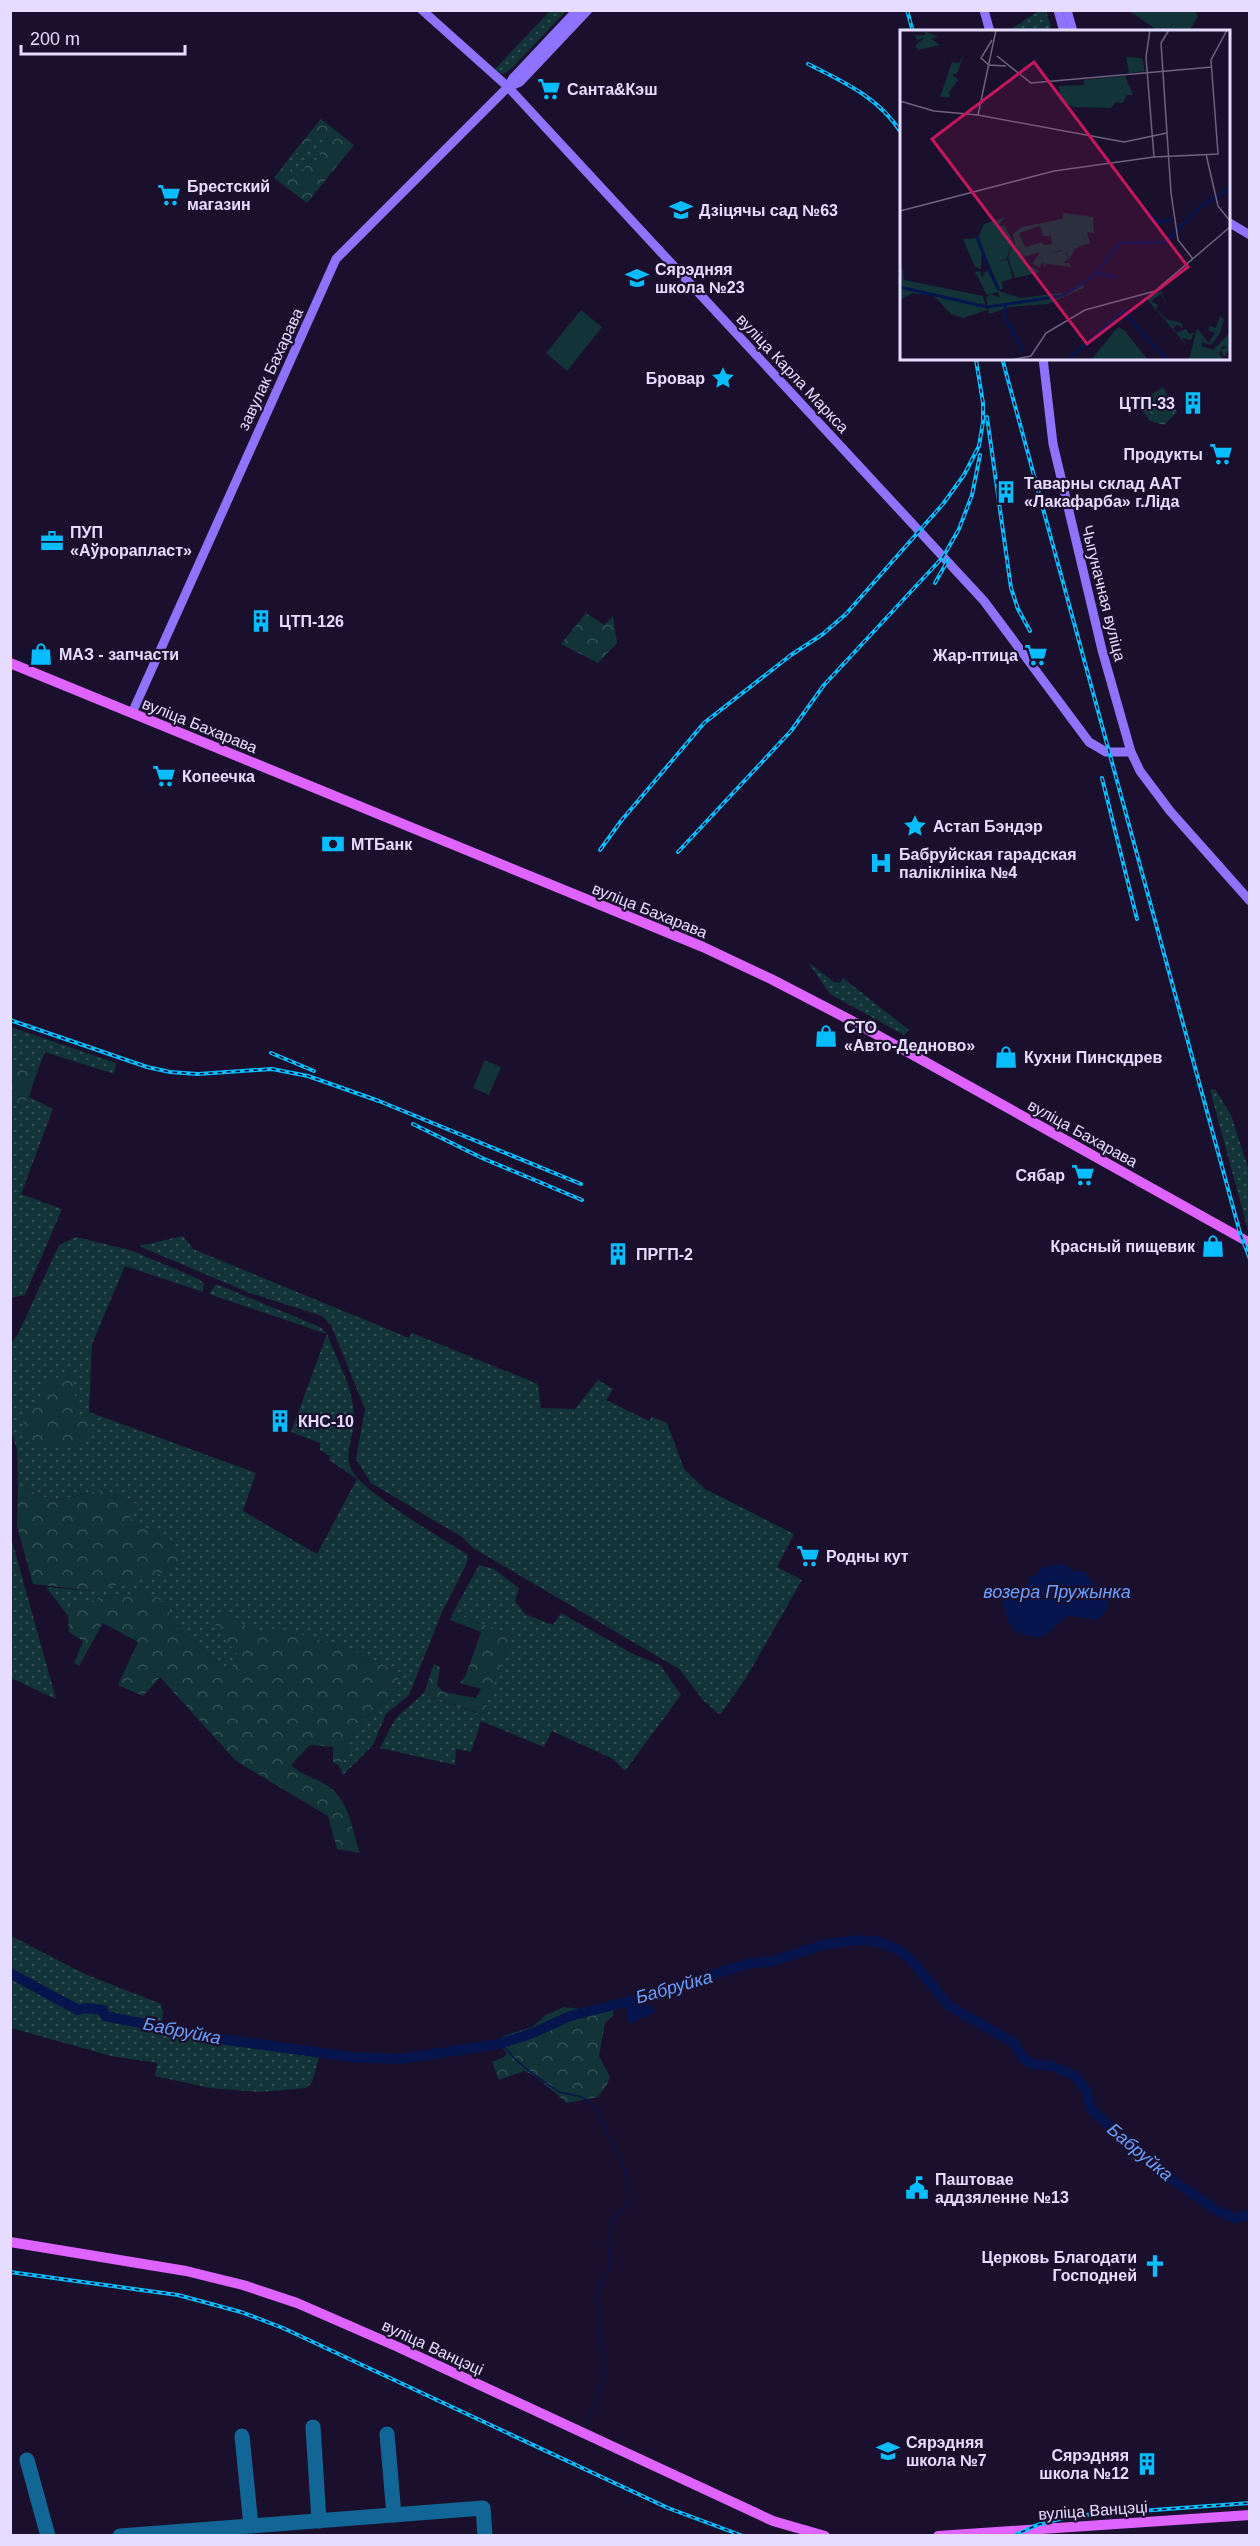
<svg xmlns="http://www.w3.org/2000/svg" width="1260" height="2546" font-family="Helvetica,sans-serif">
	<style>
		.grass { fill: url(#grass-dots) }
		.forest { fill: url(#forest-crowns) }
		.park { fill: #123338 }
		.water { fill: #07154f }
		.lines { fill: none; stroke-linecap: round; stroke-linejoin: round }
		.stream { stroke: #07154f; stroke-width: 1.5 }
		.river { stroke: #07154f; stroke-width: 10 }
		.taxiway { stroke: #116696; stroke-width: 15 }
		.secondary { stroke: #8e73ff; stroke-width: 9 }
		.primary { stroke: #df63ff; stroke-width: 10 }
		.rail-casing { stroke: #08bdff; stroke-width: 4 }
		.rail { stroke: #1a102d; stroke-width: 1.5; stroke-dasharray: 4.5; stroke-linecap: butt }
		.labels { text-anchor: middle; stroke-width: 4.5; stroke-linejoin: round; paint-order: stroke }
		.poi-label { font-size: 16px; font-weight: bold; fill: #e6dcff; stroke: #1a102d; text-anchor: start }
		.street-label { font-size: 16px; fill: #e6dcff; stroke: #1a102d }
		.water-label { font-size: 18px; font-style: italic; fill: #6aa1ff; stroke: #1a102d }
		.inset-river { fill: none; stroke: #07154f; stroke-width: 3 }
		.inset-road { fill: none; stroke: #6c6281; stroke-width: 1.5 }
		.view { fill: #c2185b; fill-opacity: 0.15; stroke: #c2185b; stroke-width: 3 }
		.inset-edge { fill: none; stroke: #e6dcff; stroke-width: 3 }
	</style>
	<defs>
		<pattern id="grass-dots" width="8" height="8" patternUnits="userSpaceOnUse" patternTransform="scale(1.5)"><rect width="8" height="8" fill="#123338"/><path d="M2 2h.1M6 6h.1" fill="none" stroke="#345056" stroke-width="1.8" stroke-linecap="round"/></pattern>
		<pattern id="forest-crowns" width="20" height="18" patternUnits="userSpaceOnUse" patternTransform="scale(1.5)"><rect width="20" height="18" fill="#123338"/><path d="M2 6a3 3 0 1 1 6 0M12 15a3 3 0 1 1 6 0" fill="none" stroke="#345056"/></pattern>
	</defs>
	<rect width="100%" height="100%" fill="#1a102d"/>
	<g class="grass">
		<path d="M 550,11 L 566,11 L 511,69 L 503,74 L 494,70 Z"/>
		<path d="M 1039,11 L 1046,11 L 1051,27 L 1048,31 L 1008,31 Z"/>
		<path d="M 322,129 L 328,138 L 324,160 L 320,164 L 310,157 L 300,177 L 294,176 L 285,164 L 294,152 L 300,154 Z"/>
		<path d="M 808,962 L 834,982 L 840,983 L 843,978 L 909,1030 L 904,1035 L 830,994 Z"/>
		<path d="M 11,1027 L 116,1063 L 114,1074 L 45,1052 L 37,1072 L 11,1065 Z"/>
		<path d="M 1215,1089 L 1231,1115 L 1249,1171 L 1249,1234 L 1210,1090 Z"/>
		<path d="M 29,1097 L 53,1109 L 21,1194 L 62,1209 L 25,1295 L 11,1298 L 10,1100 L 22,1107 Z"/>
		<path d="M 183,1236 L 193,1249 L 409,1338 L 412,1333 L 538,1384 L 541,1408 L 575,1409 L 598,1380 L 613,1389 L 606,1400 L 649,1421 L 652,1417 L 667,1423 L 684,1469 L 705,1489 L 794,1534 L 777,1567 L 802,1580 L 746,1678 L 720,1715 L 703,1700 L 679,1669 L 473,1548 L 462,1537 L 371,1483 L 356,1459 L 365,1409 L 331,1325 L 322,1316 L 247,1292 L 139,1246 Z"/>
		<path d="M 76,1237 L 130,1250 L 199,1279 L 204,1284 L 203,1292 L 125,1266 L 92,1344 L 89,1412 L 256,1473 L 243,1511 L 317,1554 L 357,1479 L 329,1460 L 330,1456 L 320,1450 L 320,1443 L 291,1432 L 327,1334 L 209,1294 L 216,1284 L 320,1327 L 327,1334 C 337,1360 354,1389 354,1417 C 355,1433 345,1451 350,1467 C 358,1490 445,1540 468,1555 L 467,1563 L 442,1612 L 409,1695 L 386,1714 L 373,1745 L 343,1775 L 339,1765 L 358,1724 L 390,1697 L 401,1673 L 345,1647 L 269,1626 L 260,1634 L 215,1627 L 241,1658 L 228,1670 L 173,1625 L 166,1604 L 72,1604 L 68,1616 L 46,1587 L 93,1591 L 174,1544 L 129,1518 L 139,1505 L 102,1490 L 54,1501 L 18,1485 L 17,1449 L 10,1429 L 10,1345 L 18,1334 L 59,1245 Z"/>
		<path d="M 11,1537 L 56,1699 L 11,1678 Z"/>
		<path d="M 479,1565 L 494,1569 L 519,1588 L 515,1601 L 525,1614 L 553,1625 L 561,1613 L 633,1654 L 660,1665 L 681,1695 L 625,1771 L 613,1759 L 552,1731 L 544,1747 L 481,1721 L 471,1752 L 456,1749 L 455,1765 L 380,1748 L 395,1719 L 424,1693 L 482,1715 L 512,1635 L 453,1613 Z"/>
		<path d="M 11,1936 L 85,1974 L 161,2004 L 163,2012 L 161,2032 L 319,2057 L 312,2082 L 306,2088 L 259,2092 L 210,2088 L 155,2076 L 157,2063 L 111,2056 L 11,2028 Z"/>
	</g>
	<g class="forest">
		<path d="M 321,119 L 354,145 L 307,203 L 274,178 L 285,164 L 294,176 L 300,177 L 310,156 L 319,163 L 324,160 L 316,148 L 328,138 L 322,129 L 300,154 L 294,152 Z"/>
		<path d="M 1163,387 L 1177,412 L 1164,425 L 1150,421 L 1138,404 Z"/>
		<path d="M 586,613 L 604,625 L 613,616 L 617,643 L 598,663 L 561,644 Z"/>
		<path d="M 11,1065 L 37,1072 L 29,1097 L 22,1107 L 11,1100 Z"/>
		<path d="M 71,1374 L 79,1416 L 93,1420 C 81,1452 67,1446 38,1447 L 25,1432 L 22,1414 L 40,1402 L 45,1385 L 62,1375 Z"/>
		<path d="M 18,1485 L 54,1501 L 102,1490 L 139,1505 L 130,1518 L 174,1544 L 182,1562 L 158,1575 L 93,1591 L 33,1584 L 17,1526 Z"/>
		<path d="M 147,1591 L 166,1604 L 173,1625 L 228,1670 L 240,1657 L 214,1627 L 224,1613 L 260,1634 L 269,1625 L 345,1647 L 401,1673 L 390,1697 L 358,1724 L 339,1765 L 333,1762 L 333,1747 L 310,1745 L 291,1765 C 305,1777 314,1777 328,1786 C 349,1800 352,1830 360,1853 L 337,1849 L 328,1816 L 236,1761 L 160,1677 L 143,1696 L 118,1685 L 138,1642 L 103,1623 L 79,1666 L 74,1663 L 83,1641 L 69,1632 L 68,1616 L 72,1604 Z"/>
		<path d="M 453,1613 L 512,1635 L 483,1715 L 424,1693 L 434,1664 L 440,1667 L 437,1685 L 443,1692 L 476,1698 L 481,1689 L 460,1683 L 466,1675 L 481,1632 L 450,1620 Z"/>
		<path d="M 609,2002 L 614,2010 L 613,2016 L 605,2023 L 599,2056 L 610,2077 L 607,2085 L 598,2097 L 567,2103 L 535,2076 L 524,2071 L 499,2080 L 492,2062 L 504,2057 L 507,2053 L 499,2044 L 503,2036 L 532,2027 L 546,2015 L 564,2007 L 581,2009 Z"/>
	</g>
	<g class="park">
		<path d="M 1129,11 L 1195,11 L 1198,16 L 1189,31 L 1159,31 Z"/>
		<path d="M 581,310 L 602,327 L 567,371 L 546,353 Z"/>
		<path d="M 485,1060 L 501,1067 L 489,1095 L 473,1088 Z"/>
	</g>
	<g class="water">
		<path d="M 1058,1564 L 1065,1565 L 1072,1571 L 1085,1572 L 1099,1592 L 1108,1597 L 1108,1608 L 1098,1620 L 1068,1616 L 1043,1637 C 1015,1637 1008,1629 1003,1602 L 1007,1598 L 1016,1596 L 1030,1581 L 1029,1577 L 1035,1576 L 1041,1568 Z"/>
		<path d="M 630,2005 L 651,2005 L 655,2012 L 630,2024 L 626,2016 L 627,2007 Z"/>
	</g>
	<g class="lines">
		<g class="stream">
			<path d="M 1250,1844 L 1250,1892"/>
			<path d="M 502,2043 L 513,2057 L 529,2071 L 559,2092 L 582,2097 L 596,2109 L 625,2170 L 628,2194"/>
			<path d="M 607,2274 L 611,2259 L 607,2245 L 611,2236 L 611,2222 L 627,2206 L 629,2199"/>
			<path d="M 586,2426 L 605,2377 L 597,2295 L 604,2278"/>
		</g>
		<path class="river" d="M 10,1973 L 78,2010 L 85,2008 L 103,2010 L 105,2016 L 220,2039 L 352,2057 L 400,2059 L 499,2044 L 533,2033 L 570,2016 L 622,2003 L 747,1964 L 773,1961 L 826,1944 L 861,1940 L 879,1942 L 899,1950 L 913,1962 L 949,2006 L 1014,2043 L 1023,2058 L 1032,2064 L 1052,2066 L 1075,2076 L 1086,2090 L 1091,2109 L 1164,2174 L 1216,2210 L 1235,2218 L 1250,2215"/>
		<g class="taxiway">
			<path d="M 313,2427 L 319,2521"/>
			<path d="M 387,2434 L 394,2515"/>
			<path d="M 242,2436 L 251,2526"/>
			<path d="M 27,2460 L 48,2536"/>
			<path d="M 120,2536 L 483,2508 L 485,2536"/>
		</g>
		<g class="secondary">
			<path d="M 422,10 L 508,87 L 984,601 L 1089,742 L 1106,752 L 1131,752"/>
			<path d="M 984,10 L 990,32"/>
			<path d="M 1058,10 L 1064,32"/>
			<path d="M 1067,10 L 1073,32"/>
			<path d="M 508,87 L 520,82 L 588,10"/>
			<path d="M 1228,222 L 1250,235"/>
			<path d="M 1043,358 L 1053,444 L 1102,650 L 1131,752 L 1140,771 L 1170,811 L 1250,901"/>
			<path d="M 132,713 L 336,259 L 508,87 L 513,78 L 577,10"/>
		</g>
		<g class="primary">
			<path d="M 10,663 L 703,947 L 771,979 L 852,1021 L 1250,1243"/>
			<path d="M 10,2242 L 186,2271 L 243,2285 L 297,2303 L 398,2347 L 773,2521 L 825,2536"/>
			<path d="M 938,2536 L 1250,2515"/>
		</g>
		<g class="rail-casing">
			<g id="rail">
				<path d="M 907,10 L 913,32"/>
				<path d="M 808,64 C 844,82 880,98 902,134"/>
				<path d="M 1002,358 L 1240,1233 L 1250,1259"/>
				<path d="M 987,417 L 1011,588 L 1018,609 L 1030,631"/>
				<path d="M 935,583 L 948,560"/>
				<path d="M 1102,778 L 1137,919"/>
				<path d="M 600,850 L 621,821 L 704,723 L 791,655 L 823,634 L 846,614 L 943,504 L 964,475 L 979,446 L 983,422 L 983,403 L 976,360"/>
				<path d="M 678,852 L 791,731 L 824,685 L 943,557 L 959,529 L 972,495 L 980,455"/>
				<path d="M 10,1020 L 147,1067 L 170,1072 L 198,1074 L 272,1069 L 308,1076 L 379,1101 L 581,1184"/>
				<path d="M 271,1053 L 314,1071"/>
				<path d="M 413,1124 L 482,1158 L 582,1200"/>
				<path d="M 10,2272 L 178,2295 L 241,2312 L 283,2328 L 668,2508 L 743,2536"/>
				<path d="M 1013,2536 L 1037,2525 L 1071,2516 L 1250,2503"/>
			</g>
		</g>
		<use href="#rail" class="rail"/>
	</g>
	<defs>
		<g id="supermarket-bare" transform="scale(1.8)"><path d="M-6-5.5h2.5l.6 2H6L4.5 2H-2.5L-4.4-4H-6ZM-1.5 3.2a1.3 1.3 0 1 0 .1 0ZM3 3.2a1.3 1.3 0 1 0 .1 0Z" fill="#08bdff" stroke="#1a102d" stroke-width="2.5" paint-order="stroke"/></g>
		<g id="school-bare" transform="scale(1.8)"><path d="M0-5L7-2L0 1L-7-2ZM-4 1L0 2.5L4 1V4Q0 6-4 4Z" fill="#08bdff" stroke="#1a102d" stroke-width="2.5" paint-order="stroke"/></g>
		<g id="sight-bare" transform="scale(1.8)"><path d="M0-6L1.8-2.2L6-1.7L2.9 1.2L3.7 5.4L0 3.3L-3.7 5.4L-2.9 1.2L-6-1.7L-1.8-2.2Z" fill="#08bdff" stroke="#1a102d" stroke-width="2.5" paint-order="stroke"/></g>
		<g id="building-bare" transform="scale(1.8)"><path d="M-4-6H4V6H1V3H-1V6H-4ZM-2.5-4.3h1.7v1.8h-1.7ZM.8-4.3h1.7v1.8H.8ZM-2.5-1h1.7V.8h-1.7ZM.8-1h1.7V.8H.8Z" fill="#08bdff" stroke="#1a102d" stroke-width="2.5" paint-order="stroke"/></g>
		<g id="office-bare" transform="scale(1.8)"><path d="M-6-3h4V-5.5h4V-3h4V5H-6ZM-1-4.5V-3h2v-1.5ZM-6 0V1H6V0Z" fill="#08bdff" stroke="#1a102d" stroke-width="2.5" paint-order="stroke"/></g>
		<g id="shop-bare" transform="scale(1.8)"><path d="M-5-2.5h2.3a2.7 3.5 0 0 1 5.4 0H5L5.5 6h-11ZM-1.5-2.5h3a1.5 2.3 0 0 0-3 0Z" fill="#08bdff" stroke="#1a102d" stroke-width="2.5" paint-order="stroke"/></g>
		<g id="bank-bare" transform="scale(1.8)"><path d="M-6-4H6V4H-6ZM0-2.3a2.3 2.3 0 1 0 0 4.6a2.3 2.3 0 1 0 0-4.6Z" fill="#08bdff" stroke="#1a102d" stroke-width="2.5" paint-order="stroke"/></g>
		<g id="hospital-bare" transform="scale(1.8)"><path d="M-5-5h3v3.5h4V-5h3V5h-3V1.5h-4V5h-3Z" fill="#08bdff" stroke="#1a102d" stroke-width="2.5" paint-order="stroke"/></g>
		<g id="civic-bare" transform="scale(1.8)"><path d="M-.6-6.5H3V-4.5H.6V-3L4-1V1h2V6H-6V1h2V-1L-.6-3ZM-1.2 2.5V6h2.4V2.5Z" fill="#08bdff" stroke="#1a102d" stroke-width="2.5" paint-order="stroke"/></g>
		<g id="church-bare" transform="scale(1.8)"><path d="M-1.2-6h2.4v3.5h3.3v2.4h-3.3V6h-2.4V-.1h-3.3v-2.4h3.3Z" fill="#08bdff" stroke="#1a102d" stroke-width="2.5" paint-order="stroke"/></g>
	</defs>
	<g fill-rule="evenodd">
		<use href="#supermarket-bare" x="549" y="89"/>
		<use href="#supermarket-bare" x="169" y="195"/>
		<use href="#school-bare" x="681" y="210"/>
		<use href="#school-bare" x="637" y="278"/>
		<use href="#sight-bare" x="723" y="378"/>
		<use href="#building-bare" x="1193" y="403"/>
		<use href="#supermarket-bare" x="1221" y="454"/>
		<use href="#building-bare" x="1006" y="492"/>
		<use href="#office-bare" x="52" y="541"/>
		<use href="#building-bare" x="261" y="621"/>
		<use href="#shop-bare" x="41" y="654"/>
		<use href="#supermarket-bare" x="1036" y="655"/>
		<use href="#supermarket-bare" x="164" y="776"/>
		<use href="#sight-bare" x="915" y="826"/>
		<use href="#bank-bare" x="333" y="844"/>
		<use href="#hospital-bare" x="881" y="863"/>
		<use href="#shop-bare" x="826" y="1036"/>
		<use href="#shop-bare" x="1006" y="1057"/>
		<use href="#supermarket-bare" x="1083" y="1175"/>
		<use href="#shop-bare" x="1213" y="1246"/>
		<use href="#building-bare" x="618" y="1254"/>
		<use href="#building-bare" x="280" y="1421"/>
		<use href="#supermarket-bare" x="808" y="1556"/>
		<use href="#civic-bare" x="917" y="2188"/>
		<use href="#church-bare" x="1155" y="2266"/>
		<use href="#school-bare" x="888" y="2451"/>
		<use href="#building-bare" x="1147" y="2464"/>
	</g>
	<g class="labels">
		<g class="poi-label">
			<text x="567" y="95">Санта&amp;Кэш</text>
			<text x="187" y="192">Брестский<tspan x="187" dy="18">магазин</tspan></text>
			<text x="699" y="216">Дзіцячы сад №63</text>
			<text x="655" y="275">Сярэдняя<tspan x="655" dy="18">школа №23</tspan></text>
			<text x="705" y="384" text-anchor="end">Бровар</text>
			<text x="1175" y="409" text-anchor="end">ЦТП-33</text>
			<text x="1203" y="460" text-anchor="end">Продукты</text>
			<text x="1024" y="489">Таварны склад ААТ<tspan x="1024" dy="18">«Лакафарба» г.Ліда</tspan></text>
			<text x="70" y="538">ПУП<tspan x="70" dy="18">«Аўрорапласт»</tspan></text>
			<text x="279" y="627">ЦТП-126</text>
			<text x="59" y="660">МАЗ - запчасти</text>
			<text x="1018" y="661" text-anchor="end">Жар-птица</text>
			<text x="182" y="782">Копеечка</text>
			<text x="933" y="832">Астап Бэндэр</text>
			<text x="351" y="850">МТБанк</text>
			<text x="899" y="860">Бабруйская гарадская<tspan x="899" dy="18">паліклініка №4</tspan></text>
			<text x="844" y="1033">СТО<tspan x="844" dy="18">«Авто-Дедново»</tspan></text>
			<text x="1024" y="1063">Кухни Пинскдрев</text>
			<text x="1065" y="1181" text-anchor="end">Сябар</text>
			<text x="1195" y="1252" text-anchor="end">Красный пищевик</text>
			<text x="636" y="1260">ПРГП-2</text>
			<text x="298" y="1427">КНС-10</text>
			<text x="826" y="1562">Родны кут</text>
			<text x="935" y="2185">Паштовае<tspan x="935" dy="18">аддзяленне №13</tspan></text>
			<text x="1137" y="2263" text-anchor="end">Церковь Благодати<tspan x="1137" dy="18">Господней</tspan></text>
			<text x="906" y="2448">Сярэдняя<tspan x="906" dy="18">школа №7</tspan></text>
			<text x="1129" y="2461" text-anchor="end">Сярэдняя<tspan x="1129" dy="18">школа №12</tspan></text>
		</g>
		<g class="street-label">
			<text transform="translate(270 369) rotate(-65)" y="6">завулак Бахарава</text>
			<text transform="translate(793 373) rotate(47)" y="6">вуліца Карла Маркса</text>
			<text transform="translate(1104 593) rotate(76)" y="6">Чыгуначная вуліца</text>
			<text transform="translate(200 725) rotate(22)" y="6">вуліца Бахарава</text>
			<text transform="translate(650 910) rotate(22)" y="6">вуліца Бахарава</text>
			<text transform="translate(1083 1133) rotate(29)" y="6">вуліца Бахарава</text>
			<text transform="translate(433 2347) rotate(25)" y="6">вуліца Ванцэці</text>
			<text transform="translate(1093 2510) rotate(-4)" y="6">вуліца Ванцэці</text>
		</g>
		<g class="water-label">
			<text x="1057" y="1598">возера Пружынка</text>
			<text transform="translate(674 1987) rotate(-16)" y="6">Бабруйка</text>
			<text transform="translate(182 2031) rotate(11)" y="6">Бабруйка</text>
			<text transform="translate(1140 2152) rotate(40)" y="6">Бабруйка</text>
		</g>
	</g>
	<g transform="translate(900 30)">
		<rect width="330" height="330" fill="#1a102d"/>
		<path d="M 164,183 L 193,187 L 194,203 L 187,202 L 190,213 L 176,218 L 168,231 L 167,222 L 160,220 L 153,223 L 152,229 L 136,235 L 132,234 L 140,222 L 124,227 L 116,221 L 113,204 L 122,197 L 162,189 ZM 140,196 L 143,206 L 151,206 L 152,214 L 144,215 L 142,212 L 125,217 L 119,203 ZM 106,187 L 95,198 L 104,195 L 113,211 L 107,228 L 98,232 L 107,229 L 113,248 L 101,252 L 103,258 L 99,261 L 120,268 L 169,262 L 183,255 L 184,258 L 148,274 L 110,277 L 89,284 L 86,267 L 91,264 L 100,268 L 98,262 L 87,265 L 75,242 L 80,241 L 82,247 L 87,240 L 98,260 L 98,255 L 82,217 L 81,239 L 75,237 L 63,209 L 78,208 L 84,194 ZM 113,213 L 122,231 L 140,242 L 115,248 L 108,228 ZM 0,239 L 3,239 L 4,250 L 83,266 L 87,280 L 63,288 L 51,284 L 34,266 L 13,263 L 0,270 Z" fill="#123338" fill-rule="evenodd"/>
		<path d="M 25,1 L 38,7 L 31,9 L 40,15 L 18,20 L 15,16 L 24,8 L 17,10 L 15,5 L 25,5 ZM 64,24 L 57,44 L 52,44 L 58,50 L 49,62 L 50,67 L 40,67 L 52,32 L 59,33 ZM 166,219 L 167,230 L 163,233 L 169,233 L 172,237 L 147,234 L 144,237 L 143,232 L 139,238 L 136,235 L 141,228 L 152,229 L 148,225 ZM 261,261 L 267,275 L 261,264 L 251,271 L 258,275 L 256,279 L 266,289 L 282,293 L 283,298 L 270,291 L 277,295 L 273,298 L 277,303 L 286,299 L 289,304 L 294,303 L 291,310 L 282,308 L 287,316 L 246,268 ZM 320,286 L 324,289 L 320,303 L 313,313 L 310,315 L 302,312 L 302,316 L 313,320 L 329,304 L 330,318 L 324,327 L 321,320 L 327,317 L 323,316 L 319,323 L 323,330 L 289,330 L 297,298 L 309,313 L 315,303 L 308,300 L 310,296 L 316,298 ZM 218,297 L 224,300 L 248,330 L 191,330 Z" fill="#123338"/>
		<path d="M 226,27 L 242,28 L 245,41 L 229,43 ZM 225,46 L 233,65 L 227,65 L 223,73 L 216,72 L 211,78 L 174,77 L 160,71 L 159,56 L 184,55 L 184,50 Z" fill="#123338"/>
		<path class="inset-river" d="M 243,178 L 258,192 L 271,190M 77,207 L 88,236M 88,238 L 99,260M 197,243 L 216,247M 0,257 L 87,277M 106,273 L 104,286 L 124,323M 88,277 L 161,266 L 174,259 L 197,243 L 219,213 L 266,212 L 299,178 L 330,158M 168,330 L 223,281 L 267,330"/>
		<path class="inset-road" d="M 250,0 L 246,27 L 254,127M 269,0 L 261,13 L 271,163 L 278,210 L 293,229M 92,10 L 81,28 L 89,35 L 106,36M 97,26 L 131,53 L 312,37M 0,71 L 34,81 L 78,85 L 224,112 L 267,103M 78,85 L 96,0M 306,124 L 318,176 L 330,191M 0,181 L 154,141 L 254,127 L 318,124 L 311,30 L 327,0M 111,330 L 131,326 L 146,303 L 185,280 L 255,261 L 330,197"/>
		<path class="view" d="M 134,32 L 288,237 L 187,314 L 32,109 Z"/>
		<rect width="330" height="330" class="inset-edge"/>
	</g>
	<rect width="1260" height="2546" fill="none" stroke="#e6dcff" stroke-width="24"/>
	<path d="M21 45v9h164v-9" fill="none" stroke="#e6dcff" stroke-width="3"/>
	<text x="30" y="45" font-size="18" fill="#e6dcff" stroke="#1a102d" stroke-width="4.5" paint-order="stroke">200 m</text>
</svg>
